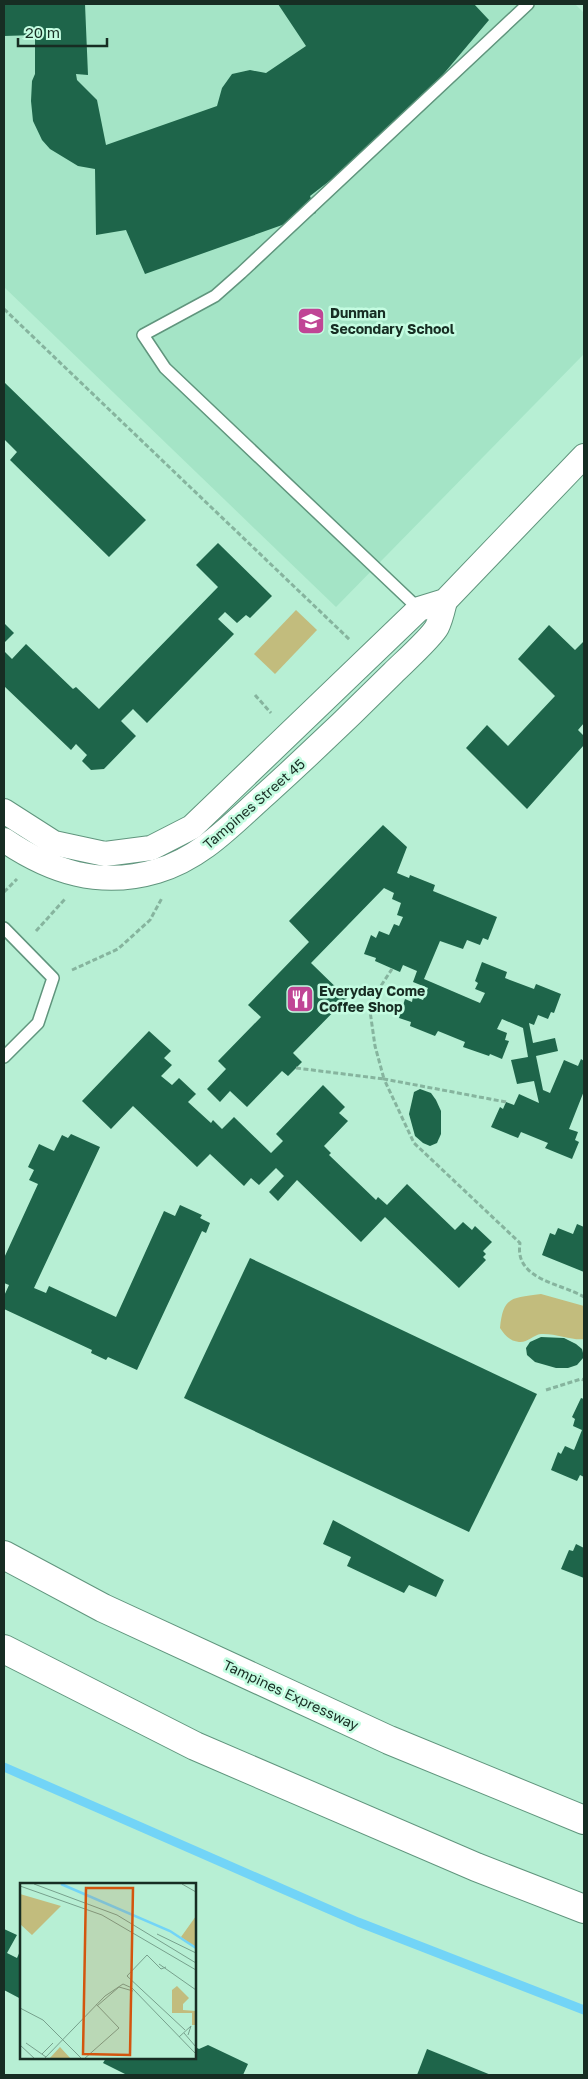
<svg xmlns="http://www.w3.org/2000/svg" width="588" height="2079" font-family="'Golos Text',sans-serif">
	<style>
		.built { fill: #a4e4c6 }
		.green { fill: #c2bc7d }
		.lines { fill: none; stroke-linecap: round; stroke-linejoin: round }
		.stream { stroke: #72d4f7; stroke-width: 9 }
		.building { fill: #1e654a }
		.service-casing { stroke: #60957d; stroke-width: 14 }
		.minor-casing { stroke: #60957d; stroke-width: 26 }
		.motorway-casing { stroke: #60957d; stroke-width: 30 }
		.path { stroke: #86b49e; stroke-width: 3; stroke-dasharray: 5 2.5; stroke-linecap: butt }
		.service { stroke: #fff; stroke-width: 11 }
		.minor { stroke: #fff; stroke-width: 24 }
		.motorway { stroke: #fff; stroke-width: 28 }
		.labels { text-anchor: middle; stroke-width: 5; stroke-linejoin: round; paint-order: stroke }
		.poi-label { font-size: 14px; font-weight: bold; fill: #172d23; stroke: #c4fce1; text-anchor: start }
		.street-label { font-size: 14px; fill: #172d23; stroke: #c4fce1 }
		.inset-river { fill: none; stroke: #72d4f7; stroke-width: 2.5 }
		.inset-road { fill: none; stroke: #77a18d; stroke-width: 1 }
		.view { fill: #d3550e; fill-opacity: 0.15; stroke: #d3550e; stroke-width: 2.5 }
		.inset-edge { fill: none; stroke: #172d23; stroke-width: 2.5 }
	</style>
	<rect width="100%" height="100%" fill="#b7efd4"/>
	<path class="built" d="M 4,4 L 575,4 L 584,13 L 584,354 L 336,607 L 4,287 Z"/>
	<g class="green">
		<path d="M 296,610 L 317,630 L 275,674 L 254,654 Z"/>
		<path d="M 541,1294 L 584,1306 L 584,1339 C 574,1341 555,1333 541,1334 C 533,1335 527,1343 519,1342 C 509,1341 505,1335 500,1328 C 503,1296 512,1298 541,1294 Z"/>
	</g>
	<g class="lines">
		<path class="stream" d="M 4,1767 L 358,1922 L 584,2010"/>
	</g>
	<g class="building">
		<path d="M 4,4 L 85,4 L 88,75 L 76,74 L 77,80 L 97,100 L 106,145 L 217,106 L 222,88 L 232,74 L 250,70 L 266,73 L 306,46 L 278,4 L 474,4 L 489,20 L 398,128 L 310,196 L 316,213 L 145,274 L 126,230 L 96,235 L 95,169 L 78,166 L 50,149 L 42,140 L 33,121 L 31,101 L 32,81 L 35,74 L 35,35 L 4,36 Z"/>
		<path d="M 4,382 L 146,520 L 109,557 L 10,460 L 17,452 L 4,439 Z"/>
		<path d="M 218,543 L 272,596 L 250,618 L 246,615 L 237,623 L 225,612 L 218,619 L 234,634 L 147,723 L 133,709 L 121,721 L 136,736 L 104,769 L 91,770 L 82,761 L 87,755 L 76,744 L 71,750 L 4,686 L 4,651 L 12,659 L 26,644 L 73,689 L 76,687 L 99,709 L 218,587 L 196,565 Z"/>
		<path d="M 4,623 L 14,633 L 4,643 Z"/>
		<path d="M 549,625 L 575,650 L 584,641 L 584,723 L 578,730 L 584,736 L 584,745 L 527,809 L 466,748 L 487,725 L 508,746 L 555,696 L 518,659 Z"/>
		<path d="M 383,825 L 407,847 L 397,873 L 409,878 L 410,875 L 435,885 L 433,891 L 497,917 L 488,940 L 483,938 L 480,945 L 467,940 L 463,949 L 440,941 L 424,979 L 480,1003 L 485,993 L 475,989 L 478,983 L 475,981 L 482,962 L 507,972 L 505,978 L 534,989 L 536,984 L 561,994 L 554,1013 L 551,1012 L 548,1019 L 538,1015 L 534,1025 L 529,1023 L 533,1043 L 555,1038 L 558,1051 L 536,1056 L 543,1090 L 550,1093 L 564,1060 L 578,1066 L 581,1059 L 584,1061 L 584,1091 L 569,1129 L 578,1132 L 575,1140 L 579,1142 L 572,1159 L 545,1148 L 548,1143 L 521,1132 L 518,1138 L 491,1127 L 500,1107 L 503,1109 L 506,1102 L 514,1105 L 519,1094 L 539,1103 L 534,1081 L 517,1084 L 511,1060 L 528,1057 L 523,1028 L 502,1019 L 497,1029 L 507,1033 L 505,1040 L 509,1041 L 502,1059 L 490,1054 L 489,1056 L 463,1047 L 465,1042 L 438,1031 L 435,1036 L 410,1026 L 411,1022 L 399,1018 L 405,999 L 412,1002 L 413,996 L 423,1000 L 428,988 L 413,982 L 417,971 L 403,965 L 400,972 L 375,961 L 376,958 L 364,954 L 371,935 L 376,938 L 379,931 L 389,935 L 394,924 L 399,926 L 403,917 L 397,915 L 401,903 L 392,899 L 394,893 L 384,888 L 311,963 L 347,998 L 293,1053 L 302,1062 L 288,1076 L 282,1071 L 247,1107 L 230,1091 L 220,1102 L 207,1089 L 226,1069 L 218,1061 L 261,1017 L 248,1005 L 309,942 L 289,921 Z"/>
		<path d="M 149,1031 L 171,1051 L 164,1058 L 172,1065 L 161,1076 L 172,1085 L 179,1078 L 196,1094 L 188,1102 L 211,1123 L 213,1120 L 222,1129 L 234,1117 L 271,1153 L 283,1141 L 276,1134 L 323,1085 L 345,1107 L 339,1113 L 348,1121 L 324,1146 L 331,1153 L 329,1155 L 376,1200 L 378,1197 L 387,1205 L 407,1184 L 455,1230 L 463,1222 L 472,1230 L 475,1226 L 492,1242 L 483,1251 L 486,1254 L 483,1257 L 486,1260 L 459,1288 L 385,1217 L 361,1242 L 297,1180 L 278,1201 L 269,1192 L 284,1176 L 276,1168 L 259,1185 L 251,1178 L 244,1186 L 210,1154 L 197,1167 L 133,1106 L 111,1129 L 82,1101 Z"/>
		<path d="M 420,1089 L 431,1093 L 436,1100 L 441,1111 L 441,1134 L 437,1143 L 430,1146 L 423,1143 L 415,1136 L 409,1114 L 414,1092 Z"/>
		<path d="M 71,1134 L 100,1147 L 34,1288 L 46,1293 L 49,1286 L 116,1317 L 164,1211 L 175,1216 L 180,1205 L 202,1215 L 200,1218 L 210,1223 L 206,1233 L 202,1231 L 137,1370 L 108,1357 L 106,1360 L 91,1353 L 92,1350 L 4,1309 L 4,1296 L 9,1285 L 4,1283 L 4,1258 L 38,1184 L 29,1180 L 34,1170 L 28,1167 L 39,1144 L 54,1151 L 62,1135 L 68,1138 Z"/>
		<path d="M 577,1224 L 584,1227 L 584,1272 L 542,1255 L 550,1233 L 555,1235 L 558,1228 L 573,1234 Z"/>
		<path d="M 250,1258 L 537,1394 L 469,1532 L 184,1398 Z"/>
		<path d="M 541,1337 L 564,1338 L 576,1344 L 582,1349 L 584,1357 L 577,1365 L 568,1368 L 556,1368 L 535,1362 L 527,1355 L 526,1348 L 530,1342 Z"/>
		<path d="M 581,1398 L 584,1399 L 584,1477 L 580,1475 L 577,1481 L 551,1470 L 558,1452 L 561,1454 L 565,1446 L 574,1450 L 582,1430 L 573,1426 L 575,1419 L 572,1417 Z"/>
		<path d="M 333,1520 L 444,1580 L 436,1597 L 409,1585 L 404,1593 L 347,1566 L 351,1557 L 323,1544 Z"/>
		<path d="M 576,1544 L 584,1548 L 584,1578 L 561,1569 L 569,1550 L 573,1551 Z"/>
		<path d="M 4,1929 L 17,1935 L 7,1953 L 17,1958 L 21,1949 L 21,1999 L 4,1990 Z"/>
		<path d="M 208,2045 L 248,2064 L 243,2075 L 127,2075 L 103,2063 L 106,2058 L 195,2058 L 195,2047 L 199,2049 Z"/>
		<path d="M 427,2049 L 491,2075 L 417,2075 Z"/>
	</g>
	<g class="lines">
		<g class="service-casing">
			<g id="service">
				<path d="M 420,610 L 165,368 L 143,335 L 215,296 L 241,273 L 528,4"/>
				<path d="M 4,928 L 53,978 L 38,1023 L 4,1057"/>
			</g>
		</g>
		<g class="minor-casing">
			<g id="minor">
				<path d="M 4,811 L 54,843 L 105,854 L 151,848 L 192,827 L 419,609 L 445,601 L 584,456"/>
				<path d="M 4,840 C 51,872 100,888 157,871 C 202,858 233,823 267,793 C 310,754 352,714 393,673 C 403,663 432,637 437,627 C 441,619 443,609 445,601"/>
			</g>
		</g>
		<g class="motorway-casing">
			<g id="motorway">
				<path d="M 4,1555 L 103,1608 L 389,1740 L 584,1820"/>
				<path d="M 4,1649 L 195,1746 L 476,1867 L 584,1909"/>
			</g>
		</g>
		<g class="path">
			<path d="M 4,309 L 350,640"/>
			<path d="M 255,695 L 271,713"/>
			<path d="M 4,892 L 17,879"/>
			<path d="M 36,931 L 65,899"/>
			<path d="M 72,970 L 118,949 L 150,920 L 162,898"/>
			<path d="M 296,1068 L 384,1079 L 375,1046 L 369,1004 L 392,969"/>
			<path d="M 506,1102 L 384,1079 L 414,1143 L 520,1243 C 514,1280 561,1283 584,1297"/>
			<path d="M 546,1390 L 581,1379 L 584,1380"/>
		</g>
		<use href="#service" class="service"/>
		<use href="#minor" class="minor"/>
		<use href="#motorway" class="motorway"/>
	</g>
	<defs>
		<g id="school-square" transform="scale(1.4375)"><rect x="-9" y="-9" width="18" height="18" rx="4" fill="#c04595" stroke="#c4fce1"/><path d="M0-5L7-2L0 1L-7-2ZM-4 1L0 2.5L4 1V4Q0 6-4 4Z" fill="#fff"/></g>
		<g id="restaurant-square" transform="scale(1.4375)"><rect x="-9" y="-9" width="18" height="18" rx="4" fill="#c04595" stroke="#c4fce1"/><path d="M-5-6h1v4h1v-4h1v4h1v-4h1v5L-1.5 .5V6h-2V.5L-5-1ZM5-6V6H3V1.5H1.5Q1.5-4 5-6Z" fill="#fff"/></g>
	</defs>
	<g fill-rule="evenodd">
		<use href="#school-square" x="311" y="321"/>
		<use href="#restaurant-square" x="300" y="999"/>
	</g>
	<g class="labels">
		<g class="poi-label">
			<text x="330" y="318">Dunman<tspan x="330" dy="16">Secondary School</tspan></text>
			<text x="319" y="996">Everyday Come<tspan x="319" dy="16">Coffee Shop</tspan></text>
		</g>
		<g class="street-label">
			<text transform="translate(254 804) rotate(-41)" y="5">Tampines Street 45</text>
			<text transform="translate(291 1695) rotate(25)" y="5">Tampines Expressway</text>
		</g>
	</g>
	<g transform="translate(20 1883)">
		<rect width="176" height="176" fill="#b7efd4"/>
		<path d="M 0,11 L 41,23 L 12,52 L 0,41 ZM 176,33 L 176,65 L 161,54 ZM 157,103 L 169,115 L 163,121 L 163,127 L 176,128 L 176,142 L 172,142 L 172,130 L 152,130 L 152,107 ZM 40,164 L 51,176 L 29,176 Z" fill="#c2bc7d"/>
		<path class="inset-river" d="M 41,1 L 150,48 L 176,65"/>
		<path class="inset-road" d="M 14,1 L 97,32 L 176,80M 162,1 L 176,9M 0,3 L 82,32 L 176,87M 137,51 L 176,70M 139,81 L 176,107M 146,84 L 141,86 L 127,72 L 107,93 L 165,147M 77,123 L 99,104 L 113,108M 0,125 L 23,137 L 62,176M 164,150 L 176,164M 159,154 L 171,143 L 168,152M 6,160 L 26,174M 0,162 L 15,176M 22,171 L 33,160M 24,176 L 85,113 L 103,101 L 112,105 L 176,171M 64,176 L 99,145 L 76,121"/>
		<path class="view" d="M 66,5 L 113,5 L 110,172 L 63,171 Z"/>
		<rect width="176" height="176" class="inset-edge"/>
	</g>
	<rect width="588" height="2079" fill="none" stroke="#172d23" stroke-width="10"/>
	<path d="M18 38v8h89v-8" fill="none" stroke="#172d23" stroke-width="2.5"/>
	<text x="25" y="38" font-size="15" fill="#172d23" stroke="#c4fce1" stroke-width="4" paint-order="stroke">20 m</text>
</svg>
